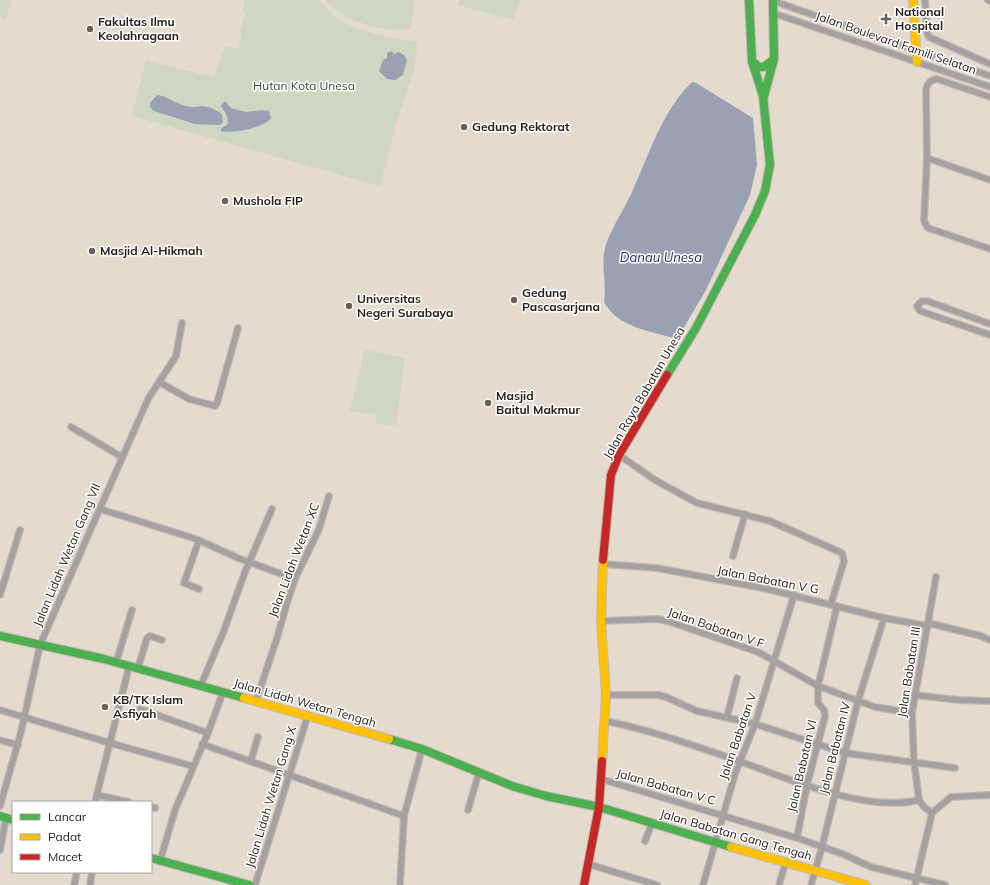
<svg xmlns="http://www.w3.org/2000/svg" width="990" height="885" font-family="Mulish,sans-serif">
	<style>
		.green { fill: #cfd6c3 }
		.water { fill: #99a1b3 }
		.lines { fill: none; stroke-linecap: round; stroke-linejoin: round }
		.street-casing { stroke: #c1b8ae; stroke-width: 8 }
		.fast-casing { stroke: #c1b8ae; stroke-width: 10 }
		.slow-casing { stroke: #c1b8ae; stroke-width: 10 }
		.jam-casing { stroke: #c1b8ae; stroke-width: 10 }
		.street { stroke: #a5a0a1; stroke-width: 5.5 }
		.fast { stroke: #4caf50; stroke-width: 8 }
		.slow { stroke: #ffc107; stroke-width: 8 }
		.jam { stroke: #c62828; stroke-width: 8 }
		.poi-dot { fill: #6a6157; stroke: #fff; stroke-width: 1.5 }
		.labels { text-anchor: middle; stroke-width: 3; stroke-linejoin: round; paint-order: stroke }
		.poi-label { font-size: 12px; font-weight: bold; fill: #282018; stroke: #fff; text-anchor: start }
		.street-label { font-size: 12px; fill: #282018; stroke: #fff }
		.park-label { font-size: 12px; fill: #2c5126; stroke: #fff }
		.water-label { font-size: 13px; font-style: italic; fill: #152751; stroke: #fff }
	</style>
	<rect width="100%" height="100%" fill="#e4dacd"/>
	<g class="green">
		<path d="M 0,0 L 11,0 L 6,19 L 0,17 Z"/>
		<path d="M 245,0 L 319,0 C 324,5 329,11 334,16 C 358,33 390,38 418,42 L 414,70 L 395,127 L 380,186 L 132,116 L 146,61 L 214,77 L 225,46 L 238,49 L 242,33 L 240,32 L 245,15 L 243,8 Z"/>
		<path d="M 325,0 L 414,0 L 411,30 C 375,29 352,25 325,0 Z"/>
		<path d="M 459,0 L 520,0 L 514,20 L 458,5 Z"/>
		<path d="M 365,350 L 405,358 L 396,425 L 376,424 L 376,414 L 350,411 Z"/>
	</g>
	<g class="water">
		<path d="M 392,51 L 394,54 L 399,52 L 405,56 L 407,60 L 403,75 L 395,80 L 387,79 L 379,71 L 383,60 L 387,58 L 387,53 Z"/>
		<path d="M 692,82 L 696,83 L 753,118 L 757,165 L 750,195 L 706,290 L 677,339 C 651,331 618,328 604,302 C 607,281 600,264 606,244 C 613,226 624,209 632,192 C 649,155 662,111 692,82 Z"/>
		<path d="M 157,95 C 167,96 176,104 186,106 C 192,108 196,107 202,106 C 209,106 216,110 222,114 L 223,122 L 220,125 L 195,124 L 154,111 L 150,107 L 150,103 Z"/>
		<path d="M 225,101 L 231,108 L 246,112 L 261,110 L 269,111 L 271,118 C 264,128 232,134 221,131 L 221,128 L 227,125 C 230,117 225,113 221,106 Z"/>
	</g>
	<g class="lines">
		<g class="street-casing">
			<g id="street">
				<path d="M 925,0 L 927,32 L 929,37 L 990,64"/>
				<path d="M 988,0 L 990,1"/>
				<path d="M 773,1 L 990,76"/>
				<path d="M 773,13 L 990,87"/>
				<path d="M 990,97 L 937,79 C 930,80 928,83 926,89 L 927,158 L 924,221 L 928,228 L 990,249"/>
				<path d="M 927,158 L 990,180"/>
				<path d="M 990,324 L 927,301 L 922,301 L 917,306 L 920,311 L 990,335"/>
				<path d="M 159,382 L 189,399 L 215,406 L 217,403 L 238,328"/>
				<path d="M 71,427 L 122,457"/>
				<path d="M 619,455 L 655,480 L 697,503 L 770,521 L 842,553 L 844,561 L 831,604"/>
				<path d="M 100,509 L 196,539 L 238,558 L 295,579"/>
				<path d="M 733,556 L 745,514"/>
				<path d="M 603,564 L 657,568 L 767,589 L 884,618 L 928,626"/>
				<path d="M 199,589 L 184,583 L 199,540"/>
				<path d="M 0,595 L 20,530"/>
				<path d="M 601,621 L 657,619 L 667,621 L 758,652 L 818,686 L 875,707 L 912,713"/>
				<path d="M 928,623 L 981,636 L 990,640"/>
				<path d="M 116,663 L 132,610"/>
				<path d="M 138,668 L 147,638 L 150,636 L 162,640"/>
				<path d="M 201,685 L 223,633 L 245,572 L 272,509"/>
				<path d="M 606,695 L 658,695 L 666,697 L 697,711 L 755,724 L 845,753 L 955,768"/>
				<path d="M 915,695 L 958,700 L 990,701"/>
				<path d="M 256,701 L 277,638 L 287,603 L 295,579 L 319,529 L 329,496"/>
				<path d="M 140,709 L 208,733"/>
				<path d="M 0,710 L 110,743 L 192,766"/>
				<path d="M 727,717 L 737,678"/>
				<path d="M 605,721 C 651,730 695,746 739,761 C 788,779 867,813 919,800"/>
				<path d="M 0,740 L 18,745"/>
				<path d="M 202,744 L 404,816"/>
				<path d="M 251,760 L 258,737"/>
				<path d="M 601,779 L 797,838 L 843,854 L 871,867 L 945,885"/>
				<path d="M 97,795 L 129,802"/>
				<path d="M 95,802 L 129,667"/>
				<path d="M 0,806 L 21,732 L 40,645 L 148,399 L 176,356 L 182,323"/>
				<path d="M 151,807 L 155,808"/>
				<path d="M 468,810 L 479,772"/>
				<path d="M 932,813 L 924,807 L 919,800 L 914,761 L 912,713 L 936,577"/>
				<path d="M 797,838 L 807,785 L 825,716 L 824,710 L 818,703 L 818,686 L 837,606"/>
				<path d="M 645,841 L 652,823"/>
				<path d="M 0,850 L 6,818"/>
				<path d="M 160,861 L 175,810 L 208,733 L 223,692"/>
				<path d="M 588,864 L 657,885"/>
				<path d="M 74,885 L 77,872"/>
				<path d="M 90,885 L 92,872"/>
				<path d="M 255,885 L 308,715"/>
				<path d="M 400,885 L 404,816 L 422,749"/>
				<path d="M 703,885 L 735,774 L 755,724 L 794,595"/>
				<path d="M 779,885 L 786,861"/>
				<path d="M 811,885 L 822,847 L 858,701 L 884,618"/>
				<path d="M 915,885 L 932,813 L 951,797 L 990,795"/>
			</g>
		</g>
		<g class="fast-casing">
			<g id="fast">
				<path d="M 752,61 L 759,67 L 764,67 L 773,60"/>
				<path d="M 764,96 L 774,59 L 773,0"/>
				<path d="M 667,375 L 696,328 L 755,215 L 765,191 L 770,165 L 763,96 L 752,61 L 749,0"/>
				<path d="M 0,636 L 104,659 L 244,698"/>
				<path d="M 389,739 L 422,749 L 512,786 L 546,796 L 599,807 L 731,847"/>
				<path d="M 0,816 L 13,820"/>
				<path d="M 151,858 L 249,885"/>
			</g>
		</g>
		<g class="slow-casing">
			<g id="slow">
				<path d="M 913,0 L 917,62"/>
				<path d="M 244,698 L 389,739"/>
				<path d="M 602,761 L 606,695 L 601,621 L 603,560"/>
				<path d="M 731,847 L 866,885"/>
			</g>
		</g>
		<g class="jam-casing">
			<g id="jam">
				<path d="M 603,560 L 611,475 L 619,455 L 667,375"/>
				<path d="M 584,885 L 599,807 L 602,761"/>
			</g>
		</g>
		<use href="#street" class="street"/>
		<use href="#fast" class="fast"/>
		<use href="#slow" class="slow"/>
		<use href="#jam" class="jam"/>
	</g>
	<g class="poi-dot">
		<path d="M884 13h4v4h4v4h-4v4h-4v-4h-4v-4h4z"/>
		<circle cx="90" cy="29" r="4"/>
		<circle cx="464" cy="127" r="4"/>
		<circle cx="225" cy="201" r="4"/>
		<circle cx="92" cy="251" r="4"/>
		<circle cx="514" cy="300" r="4"/>
		<circle cx="349" cy="306" r="4"/>
		<circle cx="488" cy="403" r="4"/>
		<circle cx="105" cy="707" r="4"/>
	</g>
	<g class="labels">
		<g class="poi-label">
			<text x="895" y="16">National<tspan x="895" dy="14">Hospital</tspan></text>
			<text x="98" y="26">Fakultas Ilmu<tspan x="98" dy="14">Keolahragaan</tspan></text>
			<text x="472" y="131">Gedung Rektorat</text>
			<text x="233" y="205">Mushola FIP</text>
			<text x="100" y="255">Masjid Al-Hikmah</text>
			<text x="522" y="297">Gedung<tspan x="522" dy="14">Pascasarjana</tspan></text>
			<text x="357" y="303">Universitas<tspan x="357" dy="14">Negeri Surabaya</tspan></text>
			<text x="496" y="400">Masjid<tspan x="496" dy="14">Baitul Makmur</tspan></text>
			<text x="113" y="704">KB/TK Islam<tspan x="113" dy="14">Asfiyah</tspan></text>
		</g>
		<g class="street-label">
			<text transform="translate(896 43) rotate(19)" y="4">Jalan Boulevard Famili Selatan</text>
			<text transform="translate(644 393) rotate(-60)" y="4">Jalan Raya Babatan Unesa</text>
			<text transform="translate(67 555) rotate(-67)" y="4">Jalan Lidah Wetan Gang VII</text>
			<text transform="translate(294 560) rotate(-69)" y="4">Jalan Lidah Wetan XC</text>
			<text transform="translate(768 580) rotate(11)" y="4">Jalan Babatan V G</text>
			<text transform="translate(716 628) rotate(19)" y="4">Jalan Babatan V F</text>
			<text transform="translate(909 672) rotate(-81)" y="4">Jalan Babatan III</text>
			<text transform="translate(305 703) rotate(16)" y="4">Jalan Lidah Wetan Tengah</text>
			<text transform="translate(738 736) rotate(-71)" y="4">Jalan Babatan V</text>
			<text transform="translate(835 748) rotate(-76)" y="4">Jalan Babatan IV</text>
			<text transform="translate(802 766) rotate(-77)" y="4">Jalan Babatan VI</text>
			<text transform="translate(666 787) rotate(16)" y="4">Jalan Babatan V C</text>
			<text transform="translate(271 797) rotate(-73)" y="4">Jalan Lidah Wetan Gang X</text>
			<text transform="translate(736 835) rotate(16)" y="4">Jalan Babatan Gang Tengah</text>
		</g>
		<g class="park-label">
			<text x="304" y="90">Hutan Kota Unesa</text>
		</g>
		<g class="water-label">
			<text x="661" y="262">Danau Unesa</text>
		</g>
	</g>
	<rect x="12" y="801" width="140" height="72" fill="#ffffff" stroke="#a9a6a3"/>
	<rect x="20" y="814" width="20" height="6" fill="#4caf50" stroke="#a9a6a3"/>
	<text x="48" y="821" font-size="12" fill="#282018">Lancar</text>
	<rect x="20" y="834" width="20" height="6" fill="#ffc107" stroke="#a9a6a3"/>
	<text x="48" y="841" font-size="12" fill="#282018">Padat</text>
	<rect x="20" y="854" width="20" height="6" fill="#c62828" stroke="#a9a6a3"/>
	<text x="48" y="861" font-size="12" fill="#282018">Macet</text>
</svg>
